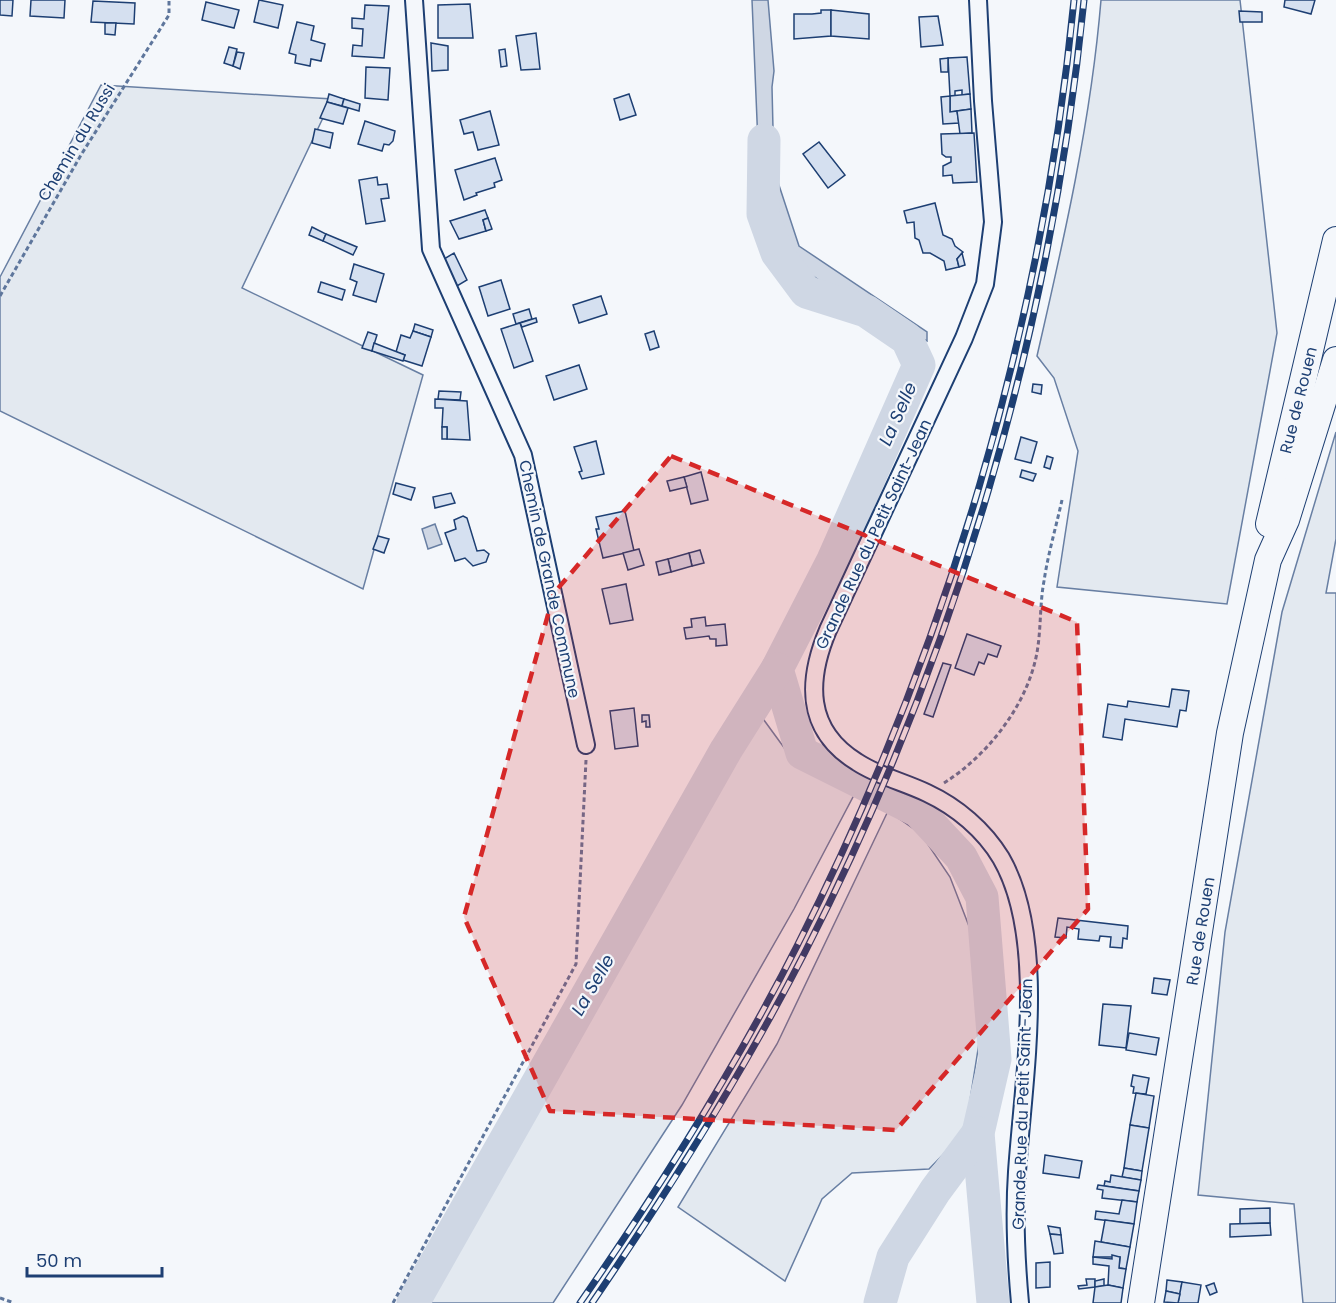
<svg xmlns="http://www.w3.org/2000/svg" width="1336" height="1303" font-family="Poppins,sans-serif">
	<style>
		.green { fill: #e3e9f0; stroke: #687fa3; stroke-width: 1.5 }
		.water { fill: #cfd7e4; stroke: #687fa3; stroke-width: 1.5 }
		.lines { fill: none; stroke-linecap: round; stroke-linejoin: round }
		.river { stroke: #cfd7e4; stroke-width: 33 }
		.building { fill: #d5e0f0; stroke: #1d3f73; stroke-width: 1.5 }
		.street-casing { stroke: #1d3f73; stroke-width: 20 }
		.primary-casing { stroke: #1d3f73; stroke-width: 28 }
		.path { stroke: #5e769c; stroke-width: 3; stroke-dasharray: 4.5 3; stroke-linecap: butt }
		.street { stroke: #f4f7fb; stroke-width: 16 }
		.primary { stroke: #f4f7fb; stroke-width: 26 }
		.rail-casing { stroke: #1d3f73; stroke-width: 7 }
		.rail { stroke: #f4f7fb; stroke-width: 4.5; stroke-dasharray: 14; stroke-linecap: butt }
		.marked { fill: #d62828; fill-opacity: 0.2; stroke: #d62828; stroke-width: 4.5; stroke-dasharray: 12 8; stroke-linejoin: round }
		.labels { text-anchor: middle; stroke-width: 4.5; stroke-linejoin: round; paint-order: stroke }
		.street-label { font-size: 16px; fill: #1d3f73; stroke: #f4f7fb }
		.water-label { font-size: 18px; font-style: italic; fill: #1d3f73; stroke: #f4f7fb }
	</style>
	<rect width="100%" height="100%" fill="#f4f7fb"/>
	<g class="green">
		<path d="M 1101,0 L 1240,0 L 1277,333 L 1227,604 L 1057,587 L 1078,451 L 1054,378 L 1037,356 C 1064,239 1091,121 1101,0 Z"/>
		<path d="M 101,85 L 332,99 L 242,288 L 423,375 L 363,589 L 0,411 L 0,277 Z"/>
		<path d="M 1336,432 L 1336,539 L 1326,593 L 1336,593 L 1336,1303 L 1303,1303 L 1294,1204 L 1198,1195 L 1225,932 L 1282,612 Z"/>
		<path d="M 761,716 L 796,764 L 854,795 L 794,909 L 682,1105 L 553,1303 L 426,1303 Z"/>
		<path d="M 888,811 L 921,834 L 950,877 L 972,934 L 979,1043 L 965,1132 L 929,1169 L 852,1173 L 822,1199 L 785,1281 L 678,1207 L 777,1044 Z"/>
	</g>
	<g class="water">
		<path d="M 752,0 L 768,0 L 774,71 L 772,87 L 774,170 L 799,246 L 927,332 L 927,341 L 827,286 L 798,265 L 783,248 L 759,168 Z"/>
		<path d="M 435,524 L 442,544 L 428,549 L 422,529 Z"/>
	</g>
	<g class="lines">
		<g class="river">
			<path d="M 764,140 L 763,214 L 777,253 L 806,292 L 866,311 L 907,339 L 919,365 L 833,560 L 777,669 L 802,753 L 918,811 L 961,857 L 982,897 L 995,1059 L 978,1133 L 993,1303"/>
			<path d="M 413,1303 L 726,750 L 777,669"/>
			<path d="M 880,1303 L 893,1257 L 935,1191 L 978,1133"/>
		</g>
	</g>
	<g class="building">
		<path d="M 0,0 L 13,0 L 12,16 L 0,15 Z"/>
		<path d="M 31,0 L 65,0 L 64,18 L 30,16 Z"/>
		<path d="M 259,0 L 283,5 L 278,28 L 254,22 Z"/>
		<path d="M 1285,0 L 1315,0 L 1311,14 L 1284,7 Z"/>
		<path d="M 93,1 L 135,3 L 134,24 L 91,22 Z"/>
		<path d="M 206,2 L 239,10 L 234,28 L 202,20 Z"/>
		<path d="M 470,4 L 473,38 L 438,38 L 438,5 Z"/>
		<path d="M 365,5 L 389,6 L 384,58 L 352,56 L 353,45 L 362,46 L 363,29 L 352,28 L 352,18 L 364,19 Z"/>
		<path d="M 821,10 L 831,10 L 831,36 L 794,39 L 794,14 L 812,14 L 821,13 Z"/>
		<path d="M 831,10 L 869,14 L 869,39 L 831,36 Z"/>
		<path d="M 1239,11 L 1262,12 L 1262,22 L 1240,22 Z"/>
		<path d="M 938,16 L 943,45 L 921,47 L 919,17 Z"/>
		<path d="M 297,22 L 314,26 L 311,40 L 325,44 L 321,61 L 311,59 L 310,66 L 295,63 L 296,55 L 289,53 Z"/>
		<path d="M 105,23 L 116,23 L 115,35 L 105,34 Z"/>
		<path d="M 536,33 L 540,69 L 521,70 L 516,36 Z"/>
		<path d="M 431,43 L 448,46 L 448,70 L 432,71 Z"/>
		<path d="M 229,47 L 237,49 L 233,66 L 224,63 Z"/>
		<path d="M 505,49 L 507,66 L 501,67 L 499,50 Z"/>
		<path d="M 237,52 L 244,53 L 240,69 L 233,66 Z"/>
		<path d="M 967,57 L 970,94 L 962,95 L 962,90 L 955,91 L 955,96 L 950,96 L 948,58 Z"/>
		<path d="M 948,58 L 948,72 L 941,72 L 940,59 Z"/>
		<path d="M 366,67 L 390,68 L 388,100 L 365,98 Z"/>
		<path d="M 329,94 L 344,99 L 342,106 L 327,102 Z"/>
		<path d="M 629,94 L 636,115 L 620,120 L 614,99 Z"/>
		<path d="M 970,94 L 971,109 L 950,112 L 950,96 Z"/>
		<path d="M 950,96 L 950,112 L 957,111 L 959,123 L 943,124 L 941,97 Z"/>
		<path d="M 344,99 L 360,104 L 359,111 L 342,106 Z"/>
		<path d="M 327,102 L 348,108 L 343,124 L 320,118 Z"/>
		<path d="M 971,109 L 972,133 L 960,134 L 957,111 Z"/>
		<path d="M 490,111 L 499,145 L 478,150 L 473,132 L 464,134 L 460,120 Z"/>
		<path d="M 365,121 L 395,131 L 393,141 L 389,145 L 384,144 L 382,151 L 358,144 Z"/>
		<path d="M 315,129 L 333,133 L 330,148 L 312,143 Z"/>
		<path d="M 974,133 L 977,182 L 953,183 L 952,175 L 943,176 L 943,166 L 951,162 L 951,157 L 946,157 L 942,154 L 941,134 Z"/>
		<path d="M 819,142 L 845,175 L 828,188 L 803,154 Z"/>
		<path d="M 495,158 L 502,180 L 494,183 L 495,187 L 476,193 L 477,195 L 464,200 L 455,170 Z"/>
		<path d="M 377,177 L 378,185 L 387,184 L 389,198 L 381,199 L 385,221 L 366,224 L 359,180 Z"/>
		<path d="M 935,203 L 943,235 L 952,239 L 955,246 L 963,252 L 957,259 L 959,267 L 946,270 L 944,261 L 930,253 L 923,253 L 919,240 L 915,238 L 914,222 L 907,223 L 904,211 Z"/>
		<path d="M 485,210 L 488,218 L 483,220 L 486,231 L 459,239 L 450,221 Z"/>
		<path d="M 488,218 L 492,229 L 486,231 L 483,220 Z"/>
		<path d="M 312,227 L 326,234 L 323,241 L 309,235 Z"/>
		<path d="M 326,234 L 357,247 L 353,255 L 323,241 Z"/>
		<path d="M 454,253 L 467,280 L 457,286 L 444,259 Z"/>
		<path d="M 962,253 L 965,265 L 959,267 L 957,259 Z"/>
		<path d="M 354,264 L 384,274 L 376,302 L 353,295 L 357,282 L 350,279 Z"/>
		<path d="M 501,280 L 510,309 L 488,316 L 479,287 Z"/>
		<path d="M 321,282 L 345,290 L 342,300 L 318,292 Z"/>
		<path d="M 601,296 L 607,314 L 579,323 L 573,305 Z"/>
		<path d="M 529,309 L 532,319 L 516,324 L 513,314 Z"/>
		<path d="M 536,318 L 537,322 L 522,327 L 520,323 Z"/>
		<path d="M 520,323 L 533,361 L 514,368 L 501,329 Z"/>
		<path d="M 415,324 L 433,330 L 431,337 L 413,331 Z"/>
		<path d="M 413,331 L 431,337 L 422,366 L 403,360 L 405,355 L 396,352 L 401,335 L 410,338 Z"/>
		<path d="M 654,331 L 659,347 L 650,350 L 645,334 Z"/>
		<path d="M 368,332 L 377,335 L 372,351 L 362,348 Z"/>
		<path d="M 374,343 L 405,355 L 403,361 L 372,351 Z"/>
		<path d="M 579,365 L 587,389 L 554,400 L 546,376 Z"/>
		<path d="M 1033,384 L 1042,385 L 1041,394 L 1032,392 Z"/>
		<path d="M 439,391 L 461,392 L 460,400 L 438,399 Z"/>
		<path d="M 435,399 L 467,401 L 470,440 L 447,439 L 447,427 L 442,427 L 443,408 L 435,408 Z"/>
		<rect x="442" y="427" width="5" height="12"/>
		<path d="M 1021,437 L 1037,442 L 1031,463 L 1015,459 Z"/>
		<path d="M 596,441 L 604,474 L 582,479 L 579,472 L 582,471 L 574,447 Z"/>
		<path d="M 1047,456 L 1053,458 L 1050,469 L 1044,467 Z"/>
		<path d="M 1022,470 L 1036,474 L 1033,481 L 1020,477 Z"/>
		<path d="M 701,472 L 708,500 L 691,504 L 684,477 Z"/>
		<path d="M 684,477 L 687,487 L 670,491 L 667,481 Z"/>
		<path d="M 396,483 L 415,488 L 411,500 L 393,494 Z"/>
		<path d="M 451,493 L 455,503 L 435,508 L 433,497 Z"/>
		<path d="M 625,511 L 634,551 L 603,558 L 596,529 L 599,529 L 596,517 Z"/>
		<path d="M 463,516 L 467,518 L 477,551 L 484,550 L 489,554 L 486,562 L 473,566 L 465,558 L 455,561 L 445,533 L 456,529 L 454,520 Z"/>
		<path d="M 378,536 L 389,539 L 384,553 L 373,549 Z"/>
		<path d="M 639,549 L 644,565 L 628,570 L 623,553 Z"/>
		<path d="M 700,550 L 704,563 L 692,566 L 689,553 Z"/>
		<path d="M 689,553 L 692,566 L 671,572 L 668,559 Z"/>
		<path d="M 668,559 L 671,572 L 659,575 L 656,562 Z"/>
		<path d="M 626,584 L 633,620 L 610,624 L 602,589 Z"/>
		<path d="M 705,617 L 706,626 L 725,624 L 727,645 L 716,646 L 716,639 L 710,639 L 709,636 L 686,639 L 684,628 L 692,627 L 691,619 Z"/>
		<path d="M 967,634 L 1001,646 L 997,657 L 988,654 L 984,664 L 979,662 L 974,675 L 955,668 Z"/>
		<path d="M 943,663 L 951,665 L 933,717 L 924,714 Z"/>
		<path d="M 1172,689 L 1189,691 L 1186,711 L 1180,710 L 1177,727 L 1125,719 L 1122,740 L 1103,737 L 1108,704 L 1127,707 L 1128,701 L 1169,707 Z"/>
		<path d="M 634,708 L 638,746 L 615,749 L 610,711 Z"/>
		<path d="M 642,715 L 649,715 L 650,727 L 646,727 L 646,721 L 642,722 Z"/>
		<path d="M 1058,918 L 1128,926 L 1127,939 L 1123,938 L 1122,948 L 1110,947 L 1111,937 L 1100,936 L 1099,941 L 1078,939 L 1079,929 L 1067,927 L 1066,938 L 1055,937 Z"/>
		<path d="M 1154,978 L 1170,980 L 1167,995 L 1152,993 Z"/>
		<path d="M 1103,1004 L 1131,1006 L 1126,1048 L 1099,1045 Z"/>
		<path d="M 1129,1033 L 1159,1038 L 1156,1055 L 1126,1050 Z"/>
		<path d="M 1133,1075 L 1149,1078 L 1146,1094 L 1133,1093 L 1134,1087 L 1131,1086 Z"/>
		<path d="M 1136,1093 L 1154,1096 L 1149,1128 L 1130,1125 Z"/>
		<path d="M 1130,1125 L 1149,1128 L 1142,1171 L 1124,1168 Z"/>
		<path d="M 1045,1155 L 1082,1161 L 1079,1178 L 1043,1173 Z"/>
		<path d="M 1124,1168 L 1142,1171 L 1141,1180 L 1122,1177 Z"/>
		<path d="M 1111,1175 L 1141,1180 L 1139,1191 L 1104,1186 L 1105,1181 L 1110,1182 Z"/>
		<path d="M 1098,1185 L 1139,1191 L 1137,1202 L 1102,1198 L 1103,1190 L 1097,1189 Z"/>
		<path d="M 1122,1200 L 1137,1202 L 1134,1224 L 1095,1219 L 1096,1211 L 1119,1214 Z"/>
		<path d="M 1270,1208 L 1270,1223 L 1240,1224 L 1240,1209 Z"/>
		<path d="M 1105,1220 L 1134,1224 L 1130,1247 L 1101,1242 Z"/>
		<path d="M 1270,1223 L 1271,1235 L 1230,1237 L 1230,1224 Z"/>
		<path d="M 1048,1226 L 1060,1228 L 1061,1235 L 1050,1234 Z"/>
		<path d="M 1050,1234 L 1061,1235 L 1063,1253 L 1054,1254 Z"/>
		<path d="M 1095,1241 L 1130,1247 L 1126,1269 L 1119,1268 L 1120,1257 L 1093,1257 Z"/>
		<path d="M 1112,1255 L 1120,1257 L 1119,1268 L 1126,1269 L 1123,1288 L 1108,1285 L 1109,1266 L 1093,1264 L 1093,1257 L 1112,1259 Z"/>
		<path d="M 1050,1262 L 1050,1287 L 1036,1288 L 1036,1263 Z"/>
		<path d="M 1086,1279 L 1095,1279 L 1095,1287 L 1079,1289 L 1078,1286 L 1087,1285 Z"/>
		<path d="M 1104,1279 L 1104,1286 L 1095,1287 L 1095,1281 Z"/>
		<path d="M 1167,1280 L 1182,1282 L 1180,1294 L 1166,1291 Z"/>
		<path d="M 1182,1282 L 1201,1285 L 1198,1303 L 1178,1303 Z"/>
		<path d="M 1214,1283 L 1217,1292 L 1210,1295 L 1206,1286 Z"/>
		<path d="M 1108,1285 L 1123,1288 L 1121,1303 L 1093,1303 L 1095,1287 Z"/>
		<path d="M 1166,1291 L 1180,1294 L 1178,1303 L 1164,1302 Z"/>
	</g>
	<g class="lines">
		<g class="street-casing">
			<g id="street">
				<path d="M 414,0 L 431,249 L 523,455 L 586,745"/>
				<path d="M 978,0 L 983,101 L 993,222 L 985,284 L 964,338 L 828,630 C 807,680 805,730 857,762 C 878,776 904,782 927,793 C 957,807 984,830 1001,858 C 1048,939 1023,1081 1017,1172 C 1014,1215 1016,1259 1020,1303"/>
			</g>
		</g>
		<g class="primary-casing">
			<g id="primary">
				<path d="M 1269,524 L 1336,240"/>
				<path d="M 1141,1303 L 1230,733 L 1268,560 L 1286,520 L 1336,360"/>
			</g>
		</g>
		<g class="path">
			<path d="M 0,296 L 81,155 L 169,15 L 169,0"/>
			<path d="M 944,783 C 990,754 1031,700 1038,646 C 1041,624 1040,602 1044,581 C 1048,554 1056,527 1062,500"/>
			<path d="M 0,1298 L 14,1303"/>
			<path d="M 393,1303 L 576,964 L 586,760"/>
		</g>
		<use href="#street" class="street"/>
		<use href="#primary" class="primary"/>
		<g class="rail-casing">
			<g id="rail">
				<path d="M 580,1303 C 659,1189 734,1070 797,946 C 946,652 1042,328 1074,0"/>
				<path d="M 592,1303 C 669,1190 742,1075 805,952 C 956,657 1051,330 1084,0"/>
			</g>
		</g>
		<use href="#rail" class="rail"/>
	</g>
	<path class="marked" d="M 671,456 L 1077,622 L 1088,909 L 896,1130 L 550,1111 L 464,917 L 554,593 Z"/>
	<g class="labels">
		<g class="street-label">
			<text transform="translate(76 142) rotate(-59)" y="6">Chemin du Russi</text>
			<text transform="translate(1298 400) rotate(-76)" y="6">Rue de Rouen</text>
			<text transform="translate(873 534) rotate(-65)" y="6">Grande Rue du Petit Saint-Jean</text>
			<text transform="translate(550 579) rotate(78)" y="6">Chemin de Grande Commune</text>
			<text transform="translate(1200 931) rotate(-81)" y="6">Rue de Rouen</text>
			<text transform="translate(1022 1104) rotate(-88)" y="6">Grande Rue du Petit Saint-Jean</text>
		</g>
		<g class="water-label">
			<text transform="translate(898 414) rotate(-66)" y="6">La Selle</text>
			<text transform="translate(593 985) rotate(-60)" y="6">La Selle</text>
		</g>
	</g>
	<path d="M27 1267v9h135v-9" fill="none" stroke="#1d3f73" stroke-width="3"/>
	<text x="36" y="1267" font-size="18" fill="#1d3f73" stroke="#f4f7fb" stroke-width="4.5" paint-order="stroke">50 m</text>
</svg>
